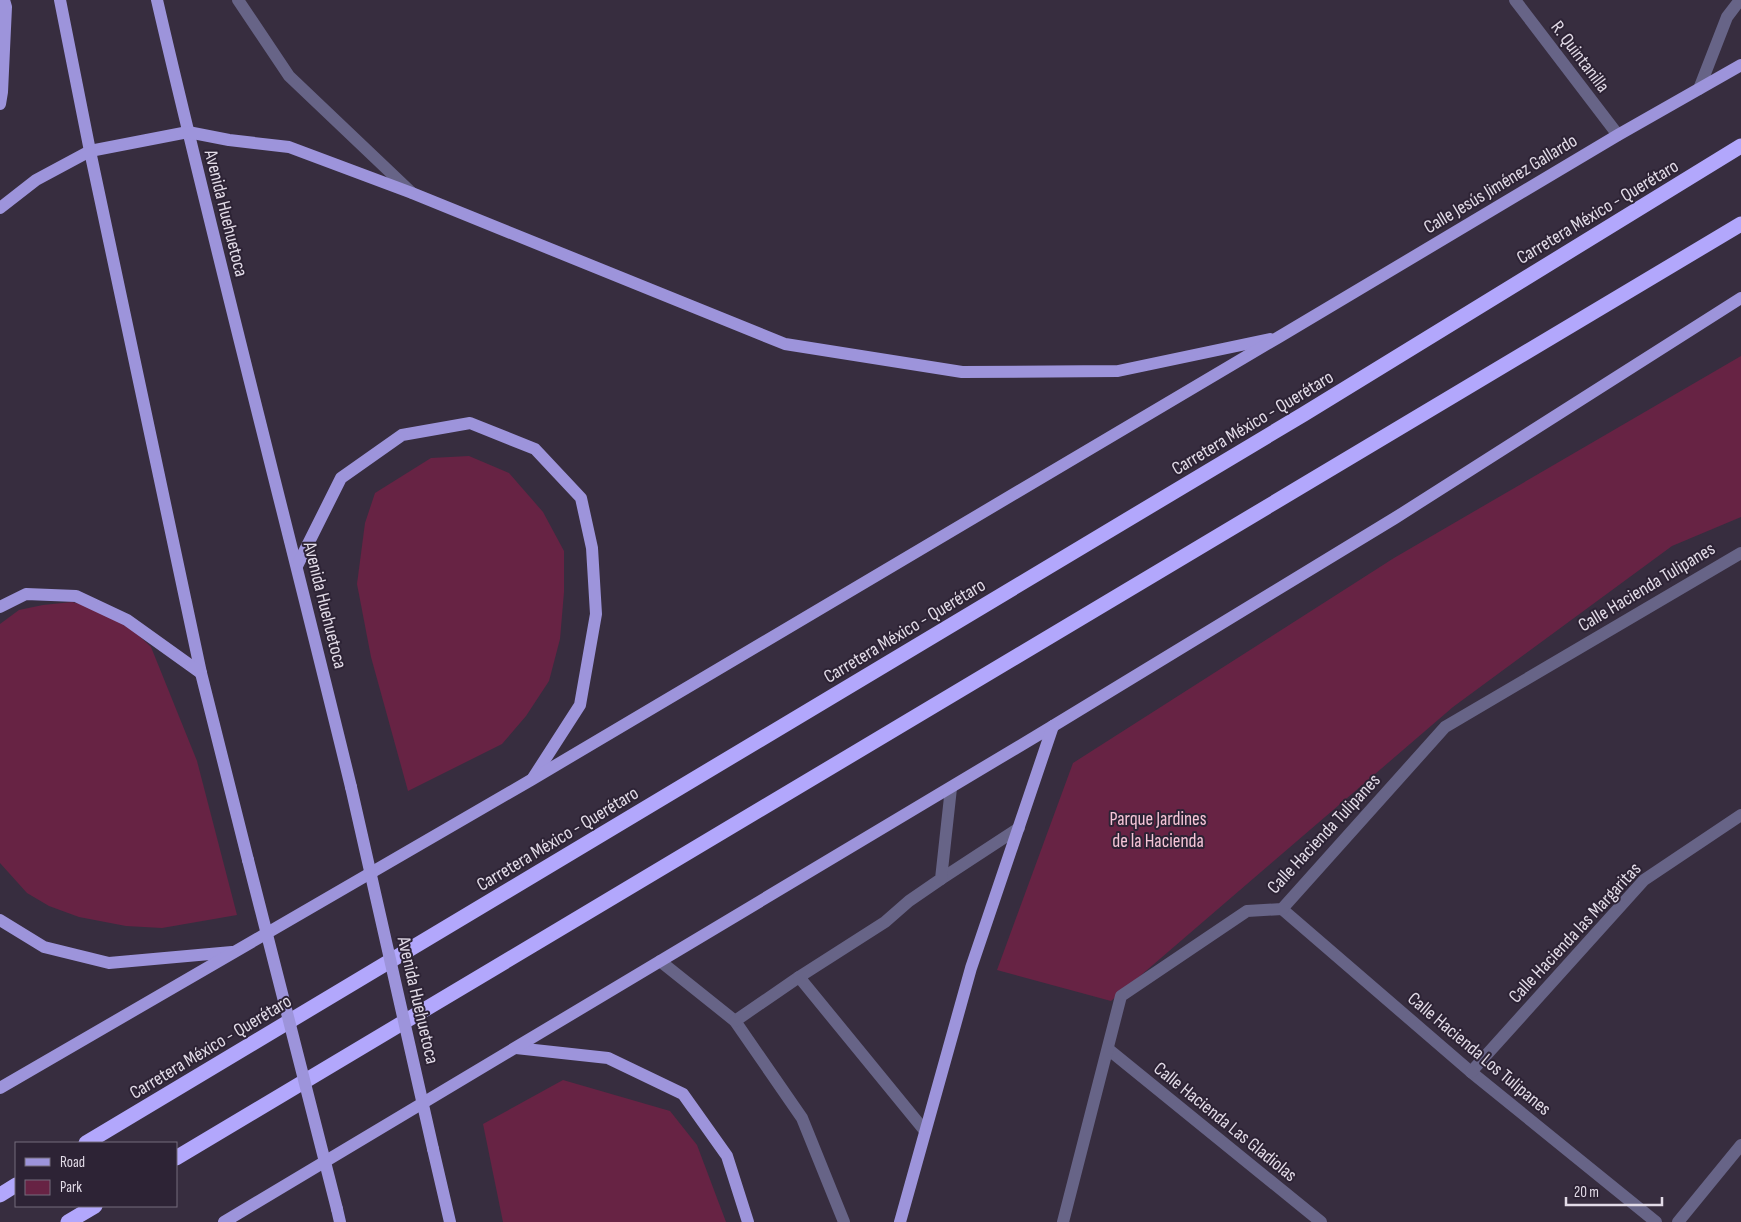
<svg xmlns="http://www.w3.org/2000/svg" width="1741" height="1222" font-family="'Sofia Sans Condensed',sans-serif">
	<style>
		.green { fill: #672344 }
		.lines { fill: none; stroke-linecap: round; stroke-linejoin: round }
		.minor { stroke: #676487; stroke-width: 12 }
		.major { stroke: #9d94db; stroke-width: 12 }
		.highway { stroke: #b2a7fc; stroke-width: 15 }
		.major-bridge { stroke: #9d94db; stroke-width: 12 }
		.labels { text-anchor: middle; stroke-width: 4; stroke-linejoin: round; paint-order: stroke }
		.street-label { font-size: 19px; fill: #e2dbe7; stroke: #2d2335 }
		.park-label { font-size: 19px; fill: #f6c5d7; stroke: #2d2335 }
	</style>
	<rect width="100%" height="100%" fill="#372d3f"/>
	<g class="green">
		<path d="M 1741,356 L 1741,517 L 1672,546 L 1453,707 L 1111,1001 L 997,970 L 1073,763 L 1394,558 Z"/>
		<path d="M 469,456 L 509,473 L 543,512 L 564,551 L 564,592 L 560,639 L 549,681 L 526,716 L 502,744 L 408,791 L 371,657 L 357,584 L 365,523 L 375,493 L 431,458 Z"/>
		<path d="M 72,602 L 88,606 L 108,615 L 135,632 L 151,647 L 197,761 L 237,915 L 162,928 L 126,926 L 79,917 L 49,906 L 27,893 L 0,863 L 0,624 L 19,610 L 43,605 Z"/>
		<path d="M 563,1080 L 670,1111 L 697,1145 L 726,1222 L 503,1222 L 483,1124 Z"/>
	</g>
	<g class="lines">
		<g class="minor">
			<path d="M 238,0 L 289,76 L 412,193"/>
			<path d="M 1515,0 L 1618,135"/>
			<path d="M 1699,89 L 1727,17 L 1740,0"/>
			<path d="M 941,879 L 1019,828"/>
			<path d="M 1282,909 L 1471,1072 L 1656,1222"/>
			<path d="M 660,961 L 735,1021 L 802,1118 L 844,1222"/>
			<path d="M 735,1021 L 799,977"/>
			<path d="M 1108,1049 L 1321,1222"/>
			<path d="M 1471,1072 L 1644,880 L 1741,815"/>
			<path d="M 925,1131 L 799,977 L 885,922 L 909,901 L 941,879 L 951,788"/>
			<path d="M 1063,1222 L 1121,996 L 1247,911 L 1282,909 L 1445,727 L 1741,553"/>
			<path d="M 1678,1222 L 1741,1145"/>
		</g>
		<g class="major">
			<path d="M 60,0 L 90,151 L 201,673 L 248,860"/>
			<path d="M 157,0 C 218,263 287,524 351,787"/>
			<path d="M 0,104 L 2,92 L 6,7 L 4,0"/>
			<path d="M 0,208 L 36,180 L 90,151 L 188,132 L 229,140 L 289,147 L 412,193 L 785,344 L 962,372 L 1118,371 L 1270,339"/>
			<path d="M 297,566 L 341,478 L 402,435 L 470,423 L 535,449 L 581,498 L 592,548 L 596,614 L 580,705 L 533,778"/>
			<path d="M 0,607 L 26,594 L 76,596 L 127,620 L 201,673"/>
			<path d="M 0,920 L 44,947 L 109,963 L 232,952"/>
			<path d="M 516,1048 L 608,1058 L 683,1094 L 727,1156 L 748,1222"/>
			<path d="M 0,1088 L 531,780 L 1279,337 L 1618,135 L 1741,65"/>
			<path d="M 433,1149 L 450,1222"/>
			<path d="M 337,1209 L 340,1222"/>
			<path d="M 224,1222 L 1053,726 L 1395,518 L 1741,298"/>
			<path d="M 900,1222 L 971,968 L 1053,726"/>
		</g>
		<g class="highway">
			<path d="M 86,1143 L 1304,414 L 1741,146"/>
			<path d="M 176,1158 L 1741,224"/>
			<path d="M 0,1195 L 16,1185"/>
			<path d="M 68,1222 L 95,1206"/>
		</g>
		<g class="major-bridge">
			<path d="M 351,787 L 433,1149"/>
			<path d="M 248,860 L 337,1209"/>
		</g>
	</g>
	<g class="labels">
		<g class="street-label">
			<text transform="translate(1581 56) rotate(53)" y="7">R. Quintanilla</text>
			<text transform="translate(1500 183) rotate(-31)" y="7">Calle Jesús Jiménez Gallardo</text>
			<text transform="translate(1597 211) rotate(-31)" y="7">Carretera México - Querétaro</text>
			<text transform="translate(227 213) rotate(76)" y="7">Avenida Huehuetoca</text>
			<text transform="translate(1252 422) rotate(-31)" y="7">Carretera México - Querétaro</text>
			<text transform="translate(1646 586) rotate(-31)" y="7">Calle Hacienda Tulipanes</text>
			<text transform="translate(326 605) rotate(76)" y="7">Avenida Huehuetoca</text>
			<text transform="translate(904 630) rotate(-31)" y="7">Carretera México - Querétaro</text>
			<text transform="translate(1323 833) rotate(-47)" y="7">Calle Hacienda Tulipanes</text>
			<text transform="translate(557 838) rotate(-31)" y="7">Carretera México - Querétaro</text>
			<text transform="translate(1574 932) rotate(-47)" y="7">Calle Hacienda las Margaritas</text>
			<text transform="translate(419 1000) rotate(77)" y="7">Avenida Huehuetoca</text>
			<text transform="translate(210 1046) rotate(-31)" y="7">Carretera México - Querétaro</text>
			<text transform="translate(1480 1053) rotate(40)" y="7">Calle Hacienda Los Tulipanes</text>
			<text transform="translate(1226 1121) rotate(39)" y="7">Calle Hacienda Las Gladiolas</text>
		</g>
		<g class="park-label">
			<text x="1158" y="825">Parque Jardines<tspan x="1158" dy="22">de la Hacienda</tspan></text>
		</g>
	</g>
	<rect x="15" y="1142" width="162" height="65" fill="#2d2335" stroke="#756d7c"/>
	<rect x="25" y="1158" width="25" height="8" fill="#9d94db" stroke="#756d7c"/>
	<text x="60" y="1167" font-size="15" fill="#e2dbe7">Road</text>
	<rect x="25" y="1180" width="25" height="15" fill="#672344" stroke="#756d7c"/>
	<text x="60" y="1192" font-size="15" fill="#e2dbe7">Park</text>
	<path d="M1566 1197v8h96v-8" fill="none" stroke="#e2dbe7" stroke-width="2.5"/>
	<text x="1574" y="1197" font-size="15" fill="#e2dbe7" stroke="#2d2335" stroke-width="4" paint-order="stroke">20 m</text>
</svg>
